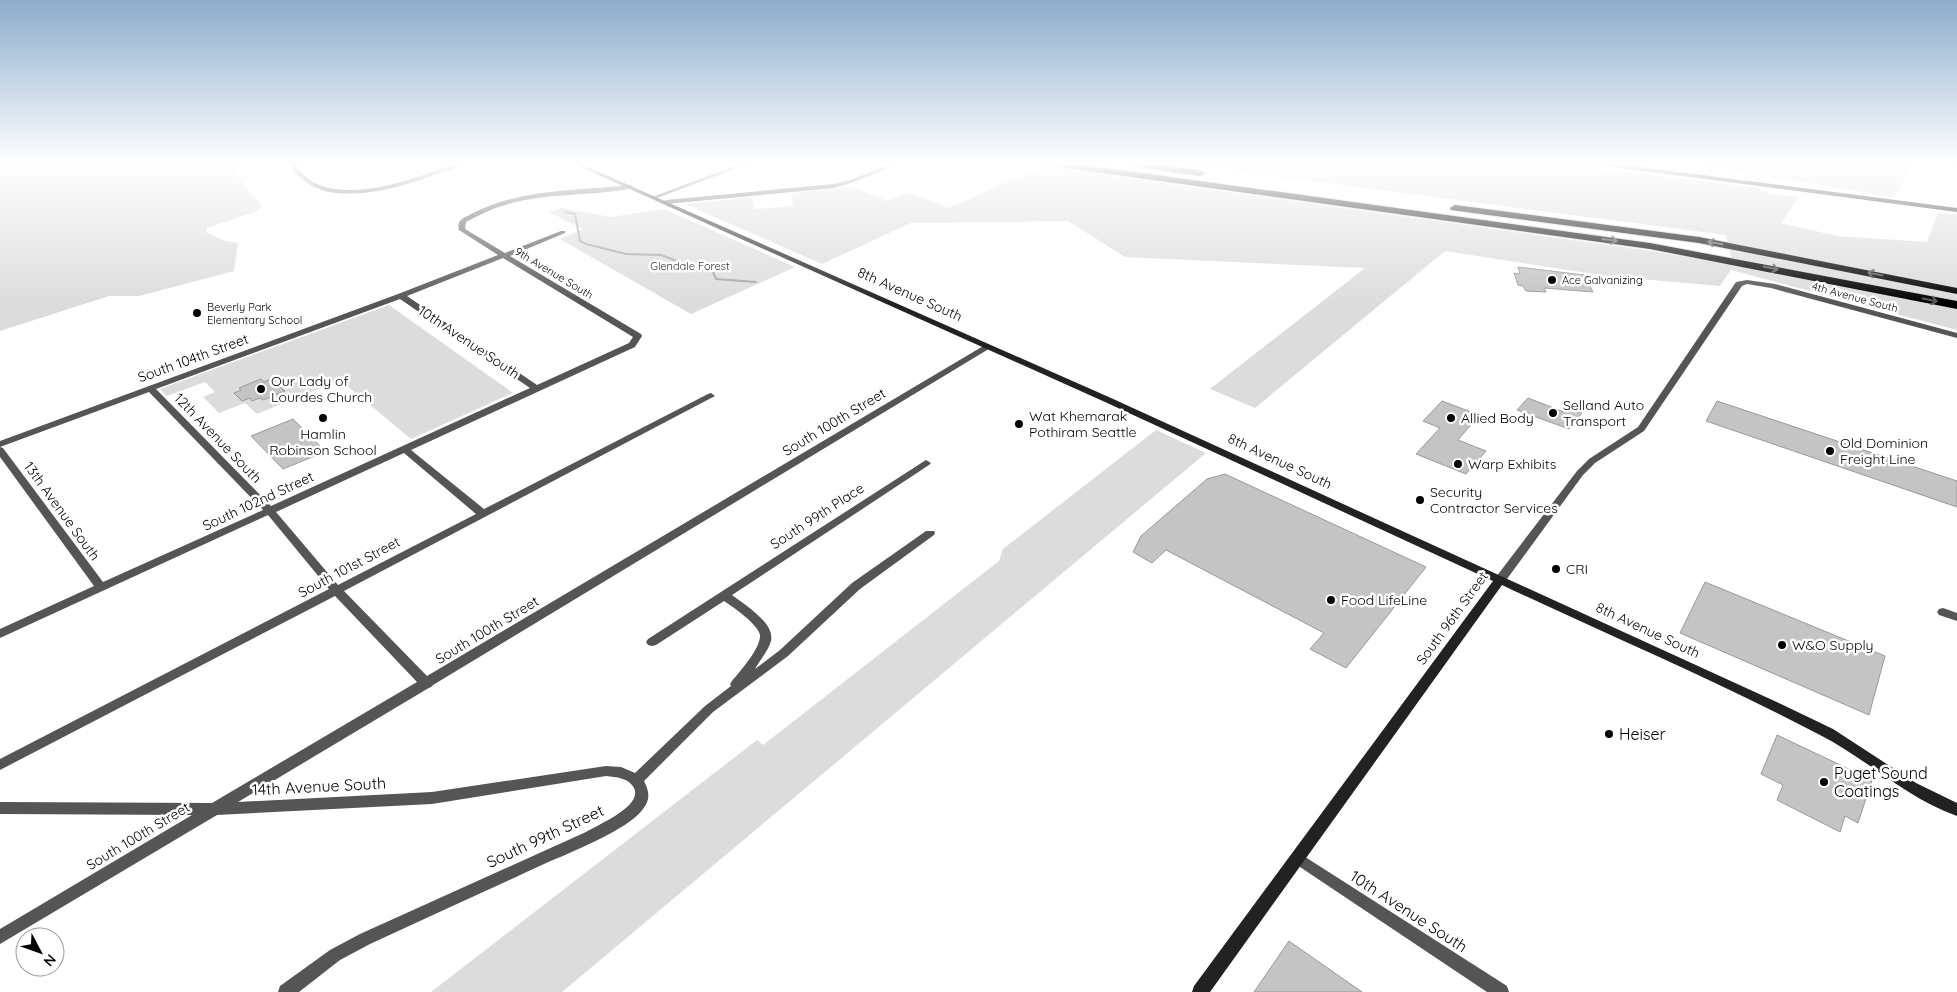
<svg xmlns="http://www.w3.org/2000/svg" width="1957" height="992" font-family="Quicksand,sans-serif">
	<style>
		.green { fill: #dcdcdc }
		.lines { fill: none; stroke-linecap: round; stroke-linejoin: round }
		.stream { stroke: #a3a3a3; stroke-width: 2 }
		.building { fill: #c4c4c4; stroke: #999 }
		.highway-casing { stroke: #dbdbdb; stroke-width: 2 }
		.street { fill: #555; fill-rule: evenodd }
		.secondary { fill: #222; fill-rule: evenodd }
		.highway { fill: #000; fill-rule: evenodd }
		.oneway { stroke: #595959 }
		.poi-dot { fill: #000; stroke: #fff; stroke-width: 2 }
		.labels { text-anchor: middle; stroke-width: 5; stroke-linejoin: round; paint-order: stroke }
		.far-park-label { font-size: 11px; fill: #333; stroke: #fff }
		.far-street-label { font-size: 11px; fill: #000; stroke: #fff }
		.far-poi-label { font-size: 11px; fill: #000; stroke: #fff; text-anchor: start }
		.street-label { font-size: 14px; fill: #000; stroke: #fff }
		.poi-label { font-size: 14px; fill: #000; stroke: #fff; text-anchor: start }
		.near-poi-label { font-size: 16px; fill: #000; stroke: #fff; text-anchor: start }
		.near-street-label { font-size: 16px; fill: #000; stroke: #fff }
	</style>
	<rect width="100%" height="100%" fill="#fff"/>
	<g class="green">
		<path d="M 0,164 L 235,164 C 238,174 241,183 248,191 C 254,197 259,198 261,207 L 255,212 L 207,228 L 206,232 L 225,241 L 238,243 L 234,271 L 139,296 L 109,296 L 0,331 Z"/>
		<path d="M 1182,164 L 1568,164 L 1756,188 L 1771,194 L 1799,197 L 1781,223 L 1837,236 L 1927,242 L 1938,213 L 1957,215 L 1957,330 L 1731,270 L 1720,286 L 1607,276 L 1445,251 L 1255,408 L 1210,389 L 1365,268 L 1125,257 L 1068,221 L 911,223 L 822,264 L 685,204 L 752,197 L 754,209 L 793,206 L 791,193 L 853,187 L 887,201 L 908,192 L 949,208 L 1042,166 L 1651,251 L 1733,265 L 1726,235 Z"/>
		<path d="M 1640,164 L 1912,164 L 1895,197 L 1693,164 Z"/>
		<path d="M 561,208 L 611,217 L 664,209 L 795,267 L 691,314 L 560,239 L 583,229 L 549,212 Z"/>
		<path d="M 389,305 L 513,393 L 411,439 L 340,380 L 257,414 L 245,403 L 219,413 L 203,397 L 215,392 L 205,382 L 167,396 L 160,389 Z"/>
		<path d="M 1156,430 L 1206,453 L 562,992 L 431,992 L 757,740 L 763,745 L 999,561 L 1003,549 Z"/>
	</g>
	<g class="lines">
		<path class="stream" d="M 565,212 L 575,214 L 580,241 L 586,244 L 626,254 L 661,255 L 687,265 L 712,270 L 716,279 L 756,282"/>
	</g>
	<g class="building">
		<path d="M 1518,267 L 1584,275 L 1593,292 L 1544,288 L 1546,292 L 1526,291 L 1523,286 L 1518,285 L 1514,273 L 1520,274 Z"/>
		<path d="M 261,379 L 264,382 L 271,379 L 285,391 L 263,400 L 260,398 L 252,401 L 250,398 L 242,401 L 234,393 L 241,390 L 239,388 Z"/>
		<path d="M 1528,398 L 1564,412 L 1568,408 L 1582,413 L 1569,429 L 1517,410 Z"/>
		<path d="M 1442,401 L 1479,415 L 1458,440 L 1486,451 L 1466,474 L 1416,454 L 1440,428 L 1423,421 Z"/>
		<path d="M 1717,401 L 1957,481 L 1957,507 L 1706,421 Z"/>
		<path d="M 293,419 L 322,448 L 314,451 L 317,455 L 283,469 L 251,436 Z"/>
		<path d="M 1225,474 L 1426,567 L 1346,668 L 1310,649 L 1324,633 L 1166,550 L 1152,563 L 1133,552 L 1141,536 L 1207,479 Z"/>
		<path d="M 1705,582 L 1885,656 L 1869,715 L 1680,633 Z"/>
		<path d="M 1777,735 L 1872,780 L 1858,823 L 1845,816 L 1840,832 L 1777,800 L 1783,785 L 1761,774 Z"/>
		<path d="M 1289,941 L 1362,992 L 1254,992 Z"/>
	</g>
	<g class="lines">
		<g class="highway-casing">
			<g id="highway">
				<path d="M 1054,164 L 1077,164 L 1650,243 L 1957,301 L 1957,309 L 1650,249 L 1059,167 Z"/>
				<path d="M 1133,164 L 1155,164 L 1200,170 L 1205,173 L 1200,176 L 1138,167 Z"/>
				<path d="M 1455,205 L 1699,237 L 1957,288 L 1957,294 L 1699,243 L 1451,210 L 1450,208 Z"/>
			</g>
		</g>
		<g class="street">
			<path d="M 292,164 L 298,164 L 298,169 C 303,173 307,179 313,182 C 352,203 416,178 454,164 L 462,164 C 455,169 446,171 437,174 C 404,186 365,198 329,192 C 314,189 304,181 293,171 Z"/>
			<path d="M 740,164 L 748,164 L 657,198 L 652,197 Z"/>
			<path d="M 890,164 L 898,164 L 854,182 L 834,188 L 666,204 L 663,202 L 666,200 L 834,184 L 850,180 Z"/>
			<path d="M 631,185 L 634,187 L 633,188 C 591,197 547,192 505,205 C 491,209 479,215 466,222 L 465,229 L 505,253 L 561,231 L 565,231 L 565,233 L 510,256 L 641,334 L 642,336 L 635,347 L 411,450 L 484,509 L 708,394 L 711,393 L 715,396 L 344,591 L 427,676 L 985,345 L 988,345 L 992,347 L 433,685 L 431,687 L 427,689 L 238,802 L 432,792 L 606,766 L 621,767 L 635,773 L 705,706 L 731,686 L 730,684 L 732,681 C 740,671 761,648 760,635 C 758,624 733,607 724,601 L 656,645 L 652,646 L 648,645 L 646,642 L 648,639 L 926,460 L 931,463 L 929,465 L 732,595 C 745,605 775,623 771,641 C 768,651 760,660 755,669 L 780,650 L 852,583 L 926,531 L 934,531 L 935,533 L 934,535 L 860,589 L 788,656 L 713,712 L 644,781 C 649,791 651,799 643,809 C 628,830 569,853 544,864 C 486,891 428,917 370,944 L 340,960 L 299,992 L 278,992 L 280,986 L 330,950 L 360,934 L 586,832 C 599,824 643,806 634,788 C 629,778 616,777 606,776 L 432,804 L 217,815 L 0,944 L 0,929 L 192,815 L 0,814 L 0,802 L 212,803 L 417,682 L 335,596 L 0,770 L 0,759 L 329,589 L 268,515 L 0,638 L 0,629 L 94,586 L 0,457 L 0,447 L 3,448 L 103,582 L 263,510 L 149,392 L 0,447 L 0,441 L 398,294 L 498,255 L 459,230 C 456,220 464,218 471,214 C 520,188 578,191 631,185 ZM 503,258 L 633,337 L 629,343 L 537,385 L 407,296 ZM 400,299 L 530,388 L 271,506 L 156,389 ZM 404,453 L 476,514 L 338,585 L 276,512 Z"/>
			<path d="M 1747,280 L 1775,284 L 1957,333 L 1957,338 L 1771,288 L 1747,284 L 1742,286 L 1644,431 L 1595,463 L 1583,475 L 1504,583 L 1496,583 L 1495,580 L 1496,577 L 1577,471 L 1589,459 L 1638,427 L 1736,282 Z"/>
			<path d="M 1943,608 L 1957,613 L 1957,621 L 1939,615 L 1937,612 L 1939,609 Z"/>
			<path d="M 1299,853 L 1507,986 L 1509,992 L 1487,992 L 1294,863 L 1292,859 L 1294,855 Z"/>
		</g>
		<g class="secondary">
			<path d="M 574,164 L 581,164 L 1111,398 L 1781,704 L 1833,729 L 1916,783 L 1957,803 L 1957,816 C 1906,798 1867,759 1820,735 C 1717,681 1608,635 1502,585 L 1210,992 L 1192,992 L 1194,986 L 1493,581 L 1105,402 Z"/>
			<path d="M 1602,164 L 1617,164 L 1957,208 L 1957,212 L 1605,166 Z"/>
		</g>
		<use href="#highway" class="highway"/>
	</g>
	<defs><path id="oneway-shaft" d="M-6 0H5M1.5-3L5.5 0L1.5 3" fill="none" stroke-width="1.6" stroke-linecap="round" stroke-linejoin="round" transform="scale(1.25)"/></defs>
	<g class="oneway">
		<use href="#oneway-shaft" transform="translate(1610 240) rotate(8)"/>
		<use href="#oneway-shaft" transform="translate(1715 243) rotate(-170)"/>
		<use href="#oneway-shaft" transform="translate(1771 268) rotate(11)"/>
		<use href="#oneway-shaft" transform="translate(1875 274) rotate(-169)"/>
		<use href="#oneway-shaft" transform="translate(1930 300) rotate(11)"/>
	</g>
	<linearGradient id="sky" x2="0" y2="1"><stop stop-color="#8cadcc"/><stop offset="0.54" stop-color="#fff"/><stop offset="1" stop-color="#fff" stop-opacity="0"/></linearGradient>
	<rect width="1957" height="303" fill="url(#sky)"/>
	<g class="poi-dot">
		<circle cx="1552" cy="280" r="5"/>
		<circle cx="197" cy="313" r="5"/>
		<circle cx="261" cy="389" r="5"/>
		<circle cx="1553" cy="413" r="5"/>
		<circle cx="323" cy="418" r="5"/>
		<circle cx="1451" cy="418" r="5"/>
		<circle cx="1019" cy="424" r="5"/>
		<circle cx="1830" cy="451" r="5"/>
		<circle cx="1458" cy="464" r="5"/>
		<circle cx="1420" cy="500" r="5"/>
		<circle cx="1556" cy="569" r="5"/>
		<circle cx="1331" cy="600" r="5"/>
		<circle cx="1782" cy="645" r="5"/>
		<circle cx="1609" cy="734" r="5"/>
		<circle cx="1824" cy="782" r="5"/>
	</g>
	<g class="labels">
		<g class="far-park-label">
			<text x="690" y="270">Glendale Forest</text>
		</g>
		<g class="far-street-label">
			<text transform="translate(554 273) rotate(31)" y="4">9th Avenue South</text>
			<text transform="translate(1855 297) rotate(15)" y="4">4th Avenue South</text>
		</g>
		<g class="far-poi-label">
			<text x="1562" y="284">Ace Galvanizing</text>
			<text x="207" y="311">Beverly Park<tspan x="207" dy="13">Elementary School</tspan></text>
		</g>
		<g class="street-label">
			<text transform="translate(910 294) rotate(24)" y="5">8th Avenue South</text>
			<text transform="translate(469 342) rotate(34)" y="5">10th Avenue South</text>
			<text transform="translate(193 358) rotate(-20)" y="5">South 104th Street</text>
			<text transform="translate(834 422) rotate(-31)" y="5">South 100th Street</text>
			<text transform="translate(218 438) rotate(46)" y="5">12th Avenue South</text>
			<text transform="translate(1280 461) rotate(25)" y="5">8th Avenue South</text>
			<text transform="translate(258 501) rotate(-25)" y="5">South 102nd Street</text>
			<text transform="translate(62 511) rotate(54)" y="5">13th Avenue South</text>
			<text transform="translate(817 516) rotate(-33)" y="5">South 99th Place</text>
			<text transform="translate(349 567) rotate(-28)" y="5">South 101st Street</text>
			<text transform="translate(1452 618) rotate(-54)" y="5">South 96th Street</text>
			<text transform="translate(487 630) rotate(-31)" y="5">South 100th Street</text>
			<text transform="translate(1648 630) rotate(25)" y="5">8th Avenue South</text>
			<text transform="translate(138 836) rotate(-31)" y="5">South 100th Street</text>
		</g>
		<g class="poi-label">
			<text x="271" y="386">Our Lady of<tspan x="271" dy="16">Lourdes Church</tspan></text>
			<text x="1563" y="410">Selland Auto<tspan x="1563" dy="16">Transport</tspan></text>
			<text x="1029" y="421">Wat Khemarak<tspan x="1029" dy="16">Pothiram Seattle</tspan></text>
			<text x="1461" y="423">Allied Body</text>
			<text x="323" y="439" text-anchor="middle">Hamlin<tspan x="323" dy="16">Robinson School</tspan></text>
			<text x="1840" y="448">Old Dominion<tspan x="1840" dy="16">Freight Line</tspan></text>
			<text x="1468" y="469">Warp Exhibits</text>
			<text x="1430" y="497">Security<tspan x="1430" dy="16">Contractor Services</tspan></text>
			<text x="1566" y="574">CRI</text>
			<text x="1341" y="605">Food LifeLine</text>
			<text x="1792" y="650">W&amp;O Supply</text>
		</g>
		<g class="near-poi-label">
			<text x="1619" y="740">Heiser</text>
			<text x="1834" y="779">Puget Sound<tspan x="1834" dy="18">Coatings</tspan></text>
		</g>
		<g class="near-street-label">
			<text transform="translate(319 786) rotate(-3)" y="6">14th Avenue South</text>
			<text transform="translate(545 836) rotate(-25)" y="6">South 99th Street</text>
			<text transform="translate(1409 911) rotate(33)" y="6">10th Avenue South</text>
		</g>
	</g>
	<g transform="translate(40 952) rotate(131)"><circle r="24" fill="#ffffff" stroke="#999999"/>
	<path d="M0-4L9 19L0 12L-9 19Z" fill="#000000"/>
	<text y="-8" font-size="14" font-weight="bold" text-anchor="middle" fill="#000000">N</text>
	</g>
</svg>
